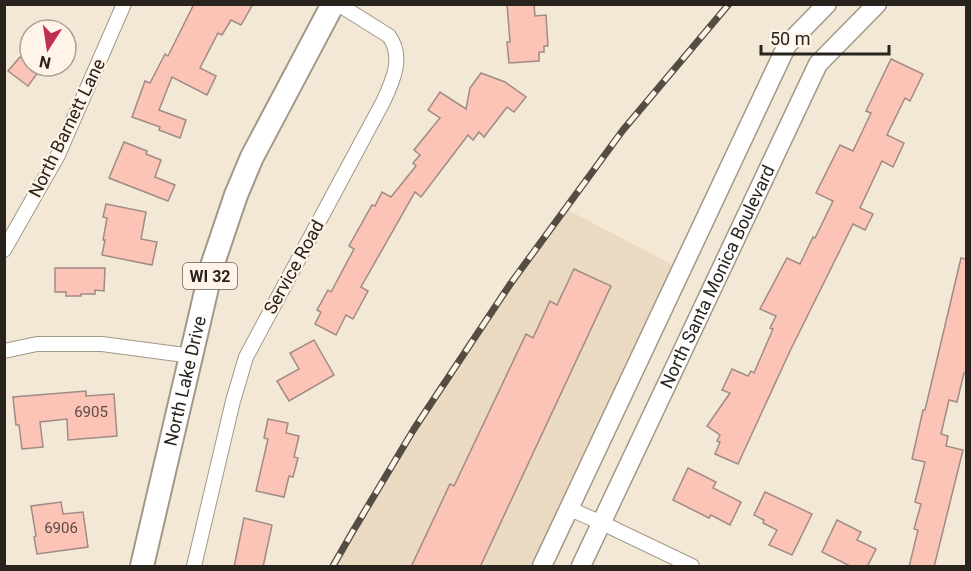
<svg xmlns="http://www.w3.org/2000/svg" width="971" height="571" font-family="Roboto,sans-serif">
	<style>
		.built { fill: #ebdac2 }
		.building { fill: #fcc4b6; stroke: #a08b86; stroke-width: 1.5 }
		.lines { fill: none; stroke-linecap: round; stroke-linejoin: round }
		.minor-casing { stroke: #a39888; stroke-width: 16 }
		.tertiary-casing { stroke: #a39888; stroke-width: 21 }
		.primary-casing { stroke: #a39888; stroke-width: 26 }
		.minor { stroke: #fff; stroke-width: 14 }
		.tertiary { stroke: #fff; stroke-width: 18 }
		.primary { stroke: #fff; stroke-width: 22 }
		.rail-casing { stroke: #534d44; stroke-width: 7 }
		.rail { stroke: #fff4e7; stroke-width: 4.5; stroke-dasharray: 14; stroke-linecap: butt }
		.labels { text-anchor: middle; stroke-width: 4.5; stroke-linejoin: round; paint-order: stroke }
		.number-label { font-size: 15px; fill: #5d4b43 }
		.shield { fill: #fff4e7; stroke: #68625a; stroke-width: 1.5 }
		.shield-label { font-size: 16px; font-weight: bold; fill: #28231d }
		.street-label { font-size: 18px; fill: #28231d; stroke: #fff4e7 }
	</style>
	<rect width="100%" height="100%" fill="#f3e7d6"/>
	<path class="built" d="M 566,209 L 682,270 L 542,566 L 333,566 L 353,531 L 414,429 L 511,283 Z"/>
	<g class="building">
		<path d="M 194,4 L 253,4 L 241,25 L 231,20 L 222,35 L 218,33 L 200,68 L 216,76 L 207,95 L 172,77 L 159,110 L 186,120 L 180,138 L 159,130 L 160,127 L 132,117 L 145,81 L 150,83 L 165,54 L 168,56 Z"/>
		<path d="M 507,4 L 534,4 L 535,16 L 546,15 L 548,46 L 544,46 L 544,52 L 539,52 L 539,61 L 509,63 L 507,42 L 510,42 Z"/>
		<path d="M 20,57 L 30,64 L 30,66 L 32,66 L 39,71 L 28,86 L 8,71 Z"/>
		<path d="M 891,59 L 923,74 L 910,101 L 905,98 L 887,135 L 904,143 L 893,167 L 882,161 L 860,208 L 873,214 L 865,230 L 853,224 L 790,351 L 738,464 L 715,454 L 720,442 L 717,441 L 720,435 L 707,426 L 730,393 L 722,390 L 732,369 L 748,376 L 751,371 L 754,373 L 773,329 L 770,328 L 776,316 L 760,309 L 787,258 L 800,264 L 813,237 L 815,238 L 833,201 L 816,193 L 840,145 L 853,151 L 871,113 L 866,111 Z"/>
		<path d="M 481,73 L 505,82 L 526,97 L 514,112 L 507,107 L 484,137 L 479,132 L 473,140 L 468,135 L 421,197 L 415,192 L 361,287 L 368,291 L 353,319 L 346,315 L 336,335 L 315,324 L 321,312 L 317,310 L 328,290 L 331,292 L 354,249 L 349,246 L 372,205 L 375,206 L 382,192 L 391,197 L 416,166 L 413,163 L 420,155 L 414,150 L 440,118 L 428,110 L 440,92 L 466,109 L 470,88 Z"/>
		<path d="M 124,142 L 147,151 L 146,154 L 161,160 L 155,177 L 175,185 L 168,201 L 109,178 Z"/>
		<path d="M 106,204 L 146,212 L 141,239 L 157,242 L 152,265 L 102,255 L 105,240 L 103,240 L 107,218 L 103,217 Z"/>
		<path d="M 961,258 L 966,259 L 966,373 L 964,373 L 957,402 L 949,400 L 941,434 L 948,436 L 946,446 L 963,450 L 934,567 L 909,567 L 918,530 L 914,529 L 921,504 L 915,502 L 925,462 L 912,459 L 923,410 L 925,410 Z"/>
		<path d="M 55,268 L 105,268 L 104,291 L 95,290 L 95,294 L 81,294 L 81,296 L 66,296 L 66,292 L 55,292 Z"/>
		<path d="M 574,269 L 611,286 L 480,567 L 411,567 L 450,484 L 454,486 L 526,334 L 533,338 L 550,301 L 557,305 Z"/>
		<path d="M 314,340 L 334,375 L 289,401 L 277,381 L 299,369 L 290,353 Z"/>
		<path d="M 86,391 L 86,396 L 114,394 L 117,436 L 68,440 L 67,419 L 40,422 L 43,447 L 22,449 L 19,425 L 16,425 L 13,397 Z"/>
		<path d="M 268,419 L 288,423 L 286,433 L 299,436 L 294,457 L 298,458 L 293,477 L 289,476 L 284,497 L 256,491 L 268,439 L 264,438 Z"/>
		<path d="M 688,468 L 716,482 L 713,488 L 741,502 L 730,525 L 711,515 L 709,518 L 673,500 Z"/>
		<path d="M 765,492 L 812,514 L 792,555 L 769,545 L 777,530 L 763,523 L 764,520 L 754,515 Z"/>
		<path d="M 61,502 L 63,514 L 83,512 L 88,547 L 37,554 L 34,537 L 36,536 L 31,506 Z"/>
		<path d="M 244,518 L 272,525 L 263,567 L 234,567 Z"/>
		<path d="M 837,520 L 861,532 L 857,540 L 876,549 L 867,567 L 852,567 L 822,552 Z"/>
	</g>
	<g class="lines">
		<g class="minor-casing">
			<g id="minor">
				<path d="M 4,250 L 58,155 L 124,4"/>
				<path d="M 4,351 L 37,344 L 102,344 L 192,356"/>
				<path d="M 570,509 L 602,523 L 692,566"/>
				<path d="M 194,566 L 233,401 L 246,357 L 383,102 C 393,81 404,57 389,36 L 338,4"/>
			</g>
		</g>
		<g class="tertiary-casing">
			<g id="tertiary">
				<path d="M 542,566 L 787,45 L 827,4"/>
				<path id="s1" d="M 581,566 L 818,64 L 877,4"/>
			</g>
		</g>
		<g class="primary-casing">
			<g id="primary">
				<path id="s2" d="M 142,566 L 212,266 L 236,195 L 252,157 L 333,4"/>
			</g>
		</g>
		<use href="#minor" class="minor"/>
		<use href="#tertiary" class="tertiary"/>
		<use href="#primary" class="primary"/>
		<g class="rail-casing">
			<path id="rail" d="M 333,566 L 353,531 L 414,429 L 511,283 L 623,130 L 729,4"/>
		</g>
		<use href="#rail" class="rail"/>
	</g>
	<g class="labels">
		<g class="number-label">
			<text x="91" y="417">6905</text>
			<text x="61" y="533">6906</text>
		</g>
		<rect class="shield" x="183" y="263" width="54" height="26" rx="4.5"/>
		<g class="shield-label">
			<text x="210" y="282">WI 32</text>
		</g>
		<g class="street-label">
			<text transform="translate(67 128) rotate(-64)" y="6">North Barnett Lane</text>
			<text transform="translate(294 267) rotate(-61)" y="6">Service Road</text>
			<text dy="6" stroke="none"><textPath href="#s1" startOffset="320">North Santa Monica Boulevard</textPath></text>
			<text dy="6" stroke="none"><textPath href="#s2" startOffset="190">North Lake Drive</textPath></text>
		</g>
	</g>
	<rect width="971" height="571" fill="none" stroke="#28231d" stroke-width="12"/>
	<g transform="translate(48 48) rotate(192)"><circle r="28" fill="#fff4e7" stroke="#a9a096" stroke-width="1.5"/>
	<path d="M0-4.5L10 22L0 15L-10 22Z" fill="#bf2f51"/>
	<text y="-9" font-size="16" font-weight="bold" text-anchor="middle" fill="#28231d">N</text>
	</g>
	<path d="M761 45v9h128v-9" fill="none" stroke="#28231d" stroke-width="3"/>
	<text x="770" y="45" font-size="18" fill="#28231d" stroke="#fff4e7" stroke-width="4.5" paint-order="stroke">50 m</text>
</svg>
